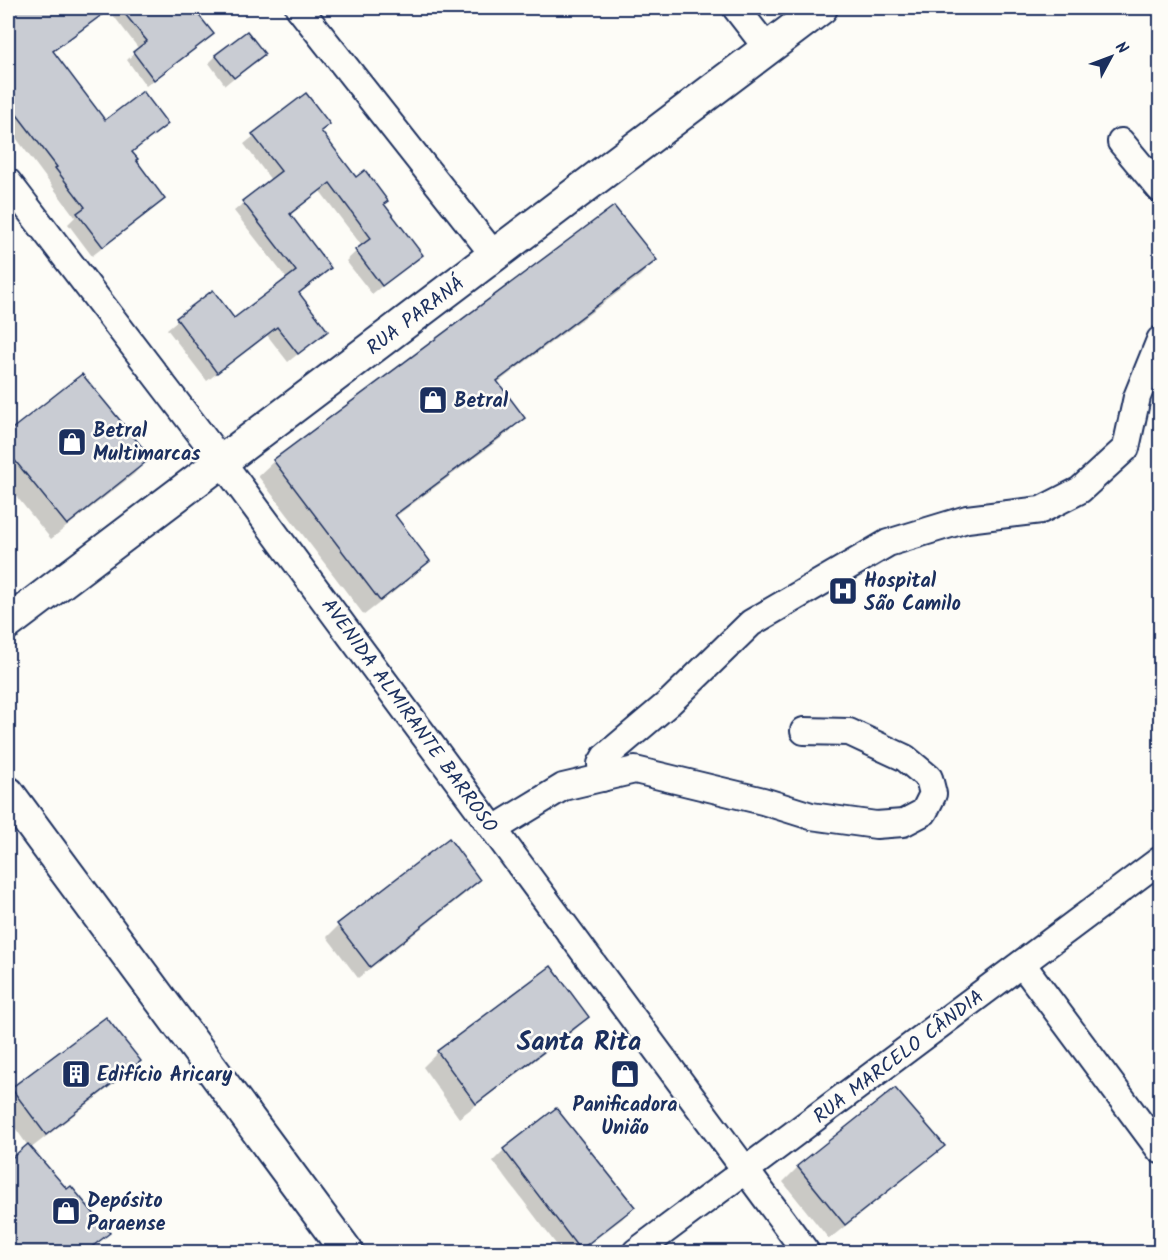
<svg xmlns="http://www.w3.org/2000/svg" width="1168" height="1260" font-family="Kalam,sans-serif">
	<style>
		.shadow { fill: #0003 }
		.building { fill: #c9ccd3; stroke: #1b2f5e; stroke-width: 1.5 }
		.lines { fill: none; stroke-linecap: round; stroke-linejoin: round }
		.minor-casing { stroke: #1b2f5e; stroke-width: 30 }
		.major-casing { stroke: #1b2f5e; stroke-width: 36 }
		.minor { stroke: #fdfcf7; stroke-width: 26 }
		.major { stroke: #fdfcf7; stroke-width: 32 }
		.labels { text-anchor: middle; stroke-width: 5; stroke-linejoin: round; paint-order: stroke }
		.street-label { font-size: 20px; fill: #1b2f5e; stroke: #fdfcf7 }
		.poi-label { font-size: 20px; font-weight: bold; fill: #1b2f5e; stroke: #fdfcf7; text-anchor: start }
		.district-label { font-size: 26px; font-weight: bold; fill: #1b2f5e; stroke: #fdfcf7 }
	</style>
	<rect width="100%" height="100%" fill="#fdfcf7"/>
	<filter id="ink" filterUnits="userSpaceOnUse"><feTurbulence type="fractalNoise" baseFrequency=".0167" numOctaves="2"/><feDisplacementMap in="SourceGraphic" scale="12" xChannelSelector="R" yChannelSelector="G"/><feConvolveMatrix kernelMatrix="1 2 1 2 8 2 1 2 1" color-interpolation-filters="sRGB"/></filter>
	<g filter="url(#ink)">
		<g class="shadow">
			<path d="M 8,8 L 75,8 L 88,23 L 52,53 L 105,122 L 166,124 L 131,153 L 134,161 L 163,199 L 153,209 L 92,256 L 68,224 L 75,217 L 8,127 Z"/>
			<path d="M 121,8 L 178,8 L 184,15 L 212,34 L 146,86 L 127,60 L 139,49 L 113,15 Z"/>
			<path d="M 263,54 L 225,85 L 209,63 L 216,56 Z"/>
			<path d="M 305,95 L 320,132 L 356,179 L 383,204 L 421,255 L 372,294 L 346,261 L 362,246 L 320,191 L 289,215 L 329,268 L 298,294 L 326,331 L 288,362 L 267,335 L 207,381 L 167,329 L 212,292 L 233,320 L 287,279 L 234,211 L 271,180 L 244,144 Z"/>
			<path d="M 614,209 L 655,260 L 640,276 L 497,383 L 523,418 L 508,433 L 395,517 L 428,561 L 413,577 L 364,615 L 258,476 L 274,461 Z"/>
			<path d="M 81,376 L 149,458 L 134,474 L 51,539 L 8,486 L 8,434 Z"/>
			<path d="M 478,880 L 467,892 L 358,978 L 327,937 L 338,926 Z"/>
			<path d="M 587,1017 L 572,1032 L 459,1118 L 423,1067 L 438,1052 Z"/>
			<path d="M 139,1061 L 124,1076 L 30,1149 L 67,1192 L 108,1233 L 86,1252 L 8,1252 L 8,1163 L 28,1146 L 8,1118 L 8,1094 L 12,1089 Z"/>
			<path d="M 943,1146 L 927,1161 L 829,1239 L 783,1182 L 798,1167 Z"/>
			<path d="M 504,1150 L 633,1207 L 622,1219 L 578,1252 L 562,1252 L 493,1161 Z"/>
		</g>
		<g class="building">
			<path d="M 8,8 L 111,8 L 53,51 L 105,120 L 143,91 L 168,124 L 132,152 L 138,159 L 136,160 L 165,199 L 103,247 L 77,213 L 85,207 L 55,168 L 57,167 L 8,103 Z"/>
			<path d="M 120,8 L 193,8 L 214,34 L 154,80 L 133,52 L 147,41 Z"/>
			<path d="M 247,31 L 265,54 L 234,78 L 215,55 Z"/>
			<path d="M 306,93 L 330,124 L 321,131 L 356,177 L 365,170 L 388,201 L 384,204 L 423,255 L 382,286 L 355,250 L 371,238 L 330,183 L 290,214 L 331,268 L 299,293 L 328,331 L 298,354 L 277,327 L 217,373 L 176,318 L 213,290 L 234,318 L 296,271 L 242,201 L 281,171 L 252,134 Z"/>
			<path d="M 614,206 L 657,260 L 497,381 L 525,418 L 395,515 L 430,561 L 380,601 L 273,460 Z"/>
			<path d="M 82,374 L 151,458 L 67,525 L 8,452 L 8,432 Z"/>
			<path d="M 449,838 L 480,880 L 370,967 L 337,924 Z"/>
			<path d="M 551,966 L 589,1017 L 476,1104 L 437,1051 Z"/>
			<path d="M 106,1017 L 141,1061 L 46,1135 L 11,1088 Z"/>
			<path d="M 895,1088 L 945,1146 L 845,1225 L 797,1166 Z"/>
			<path d="M 556,1108 L 635,1207 L 580,1250 L 503,1149 Z"/>
			<path d="M 28,1144 L 67,1189 L 71,1186 L 110,1233 L 85,1252 L 8,1252 L 8,1161 Z"/>
		</g>
		<g class="lines">
			<g class="minor-casing">
				<g id="minor">
					<path d="M 299,8 L 494,255"/>
					<path d="M 736,8 L 767,48"/>
					<path d="M 1121,142 L 1160,189"/>
					<path d="M 8,182 L 222,462 L 806,1252"/>
					<path d="M 602,778 L 601,764 L 605,757 L 670,702 L 751,623 L 888,543 L 967,519 L 1041,510 L 1080,490 L 1126,448 L 1137,397 L 1160,340"/>
					<path d="M 494,829 L 563,787 L 635,770 L 763,801 L 811,816 L 876,825 L 903,823 L 924,812 L 933,794 L 929,778 L 905,758 L 849,732 L 804,731"/>
					<path d="M 1022,964 L 1160,1150"/>
					<path d="M 636,1252 L 1160,860"/>
				</g>
			</g>
			<g class="major-casing">
				<g id="major">
					<path d="M 8,623 L 821,8"/>
					<path d="M 8,793 L 347,1252"/>
				</g>
			</g>
			<use href="#minor" class="minor"/>
			<use href="#major" class="major"/>
		</g>
	</g>
	<defs>
		<g id="shop-square" transform="scale(1.5)"><rect x="-9" y="-9" width="18" height="18" rx="4" fill="#1b2f5e" stroke="#fdfcf7"/><path d="M-5-2.5h2.3a2.7 3.5 0 0 1 5.4 0H5L5.5 6h-11ZM-1.5-2.5h3a1.5 2.3 0 0 0-3 0Z" fill="#fff"/></g>
		<g id="hospital-square" transform="scale(1.5)"><rect x="-9" y="-9" width="18" height="18" rx="4" fill="#1b2f5e" stroke="#fdfcf7"/><path d="M-5-5h3v3.5h4V-5h3V5h-3V1.5h-4V5h-3Z" fill="#fff"/></g>
		<g id="building-square" transform="scale(1.5)"><rect x="-9" y="-9" width="18" height="18" rx="4" fill="#1b2f5e" stroke="#fdfcf7"/><path d="M-4-6H4V6H1V3H-1V6H-4ZM-2.5-4.3h1.7v1.8h-1.7ZM.8-4.3h1.7v1.8H.8ZM-2.5-1h1.7V.8h-1.7ZM.8-1h1.7V.8H.8Z" fill="#fff"/></g>
	</defs>
	<g fill-rule="evenodd">
		<use href="#shop-square" x="433" y="400"/>
		<use href="#shop-square" x="72" y="442"/>
		<use href="#hospital-square" x="843" y="591"/>
		<use href="#building-square" x="76" y="1074"/>
		<use href="#shop-square" x="625" y="1074"/>
		<use href="#shop-square" x="66" y="1211"/>
	</g>
	<g class="labels">
		<g class="street-label">
			<text transform="translate(415 315) rotate(-37)" y="7">RUA PARANÁ</text>
			<text transform="translate(410 715) rotate(54)" y="7">AVENIDA ALMIRANTE BARROSO</text>
			<text transform="translate(898 1056) rotate(-37)" y="7">RUA MARCELO CÂNDIA</text>
		</g>
		<g class="poi-label">
			<text x="454" y="407">Betral</text>
			<text x="93" y="437">Betral<tspan x="93" dy="23">Multimarcas</tspan></text>
			<text x="864" y="587">Hospital<tspan x="864" dy="23">São Camilo</tspan></text>
			<text x="97" y="1081">Edifício Aricary</text>
			<text x="625" y="1111" text-anchor="middle">Panificadora<tspan x="625" dy="23">União</tspan></text>
			<text x="87" y="1207">Depósito<tspan x="87" dy="23">Paraense</tspan></text>
		</g>
		<g class="district-label">
			<text x="579" y="1050">Santa Rita</text>
		</g>
	</g>
	<rect width="1168" height="1260" fill="none" stroke="#fdfcf7" stroke-width="30"/>
	<rect x="15" y="15" width="1138" height="1230" fill="none" stroke="#1b2f5e" stroke-width="2" filter="url(#ink)"/>
	<g transform="translate(1111 57) rotate(49)" stroke="#fdfcf7" stroke-width="4.5" paint-order="stroke">
	<path d="M0-4.5L10 22L0 15L-10 22Z" fill="#1b2f5e"/>
	<text y="-9" font-size="16" font-weight="bold" text-anchor="middle" fill="#1b2f5e">N</text>
	</g>
</svg>
